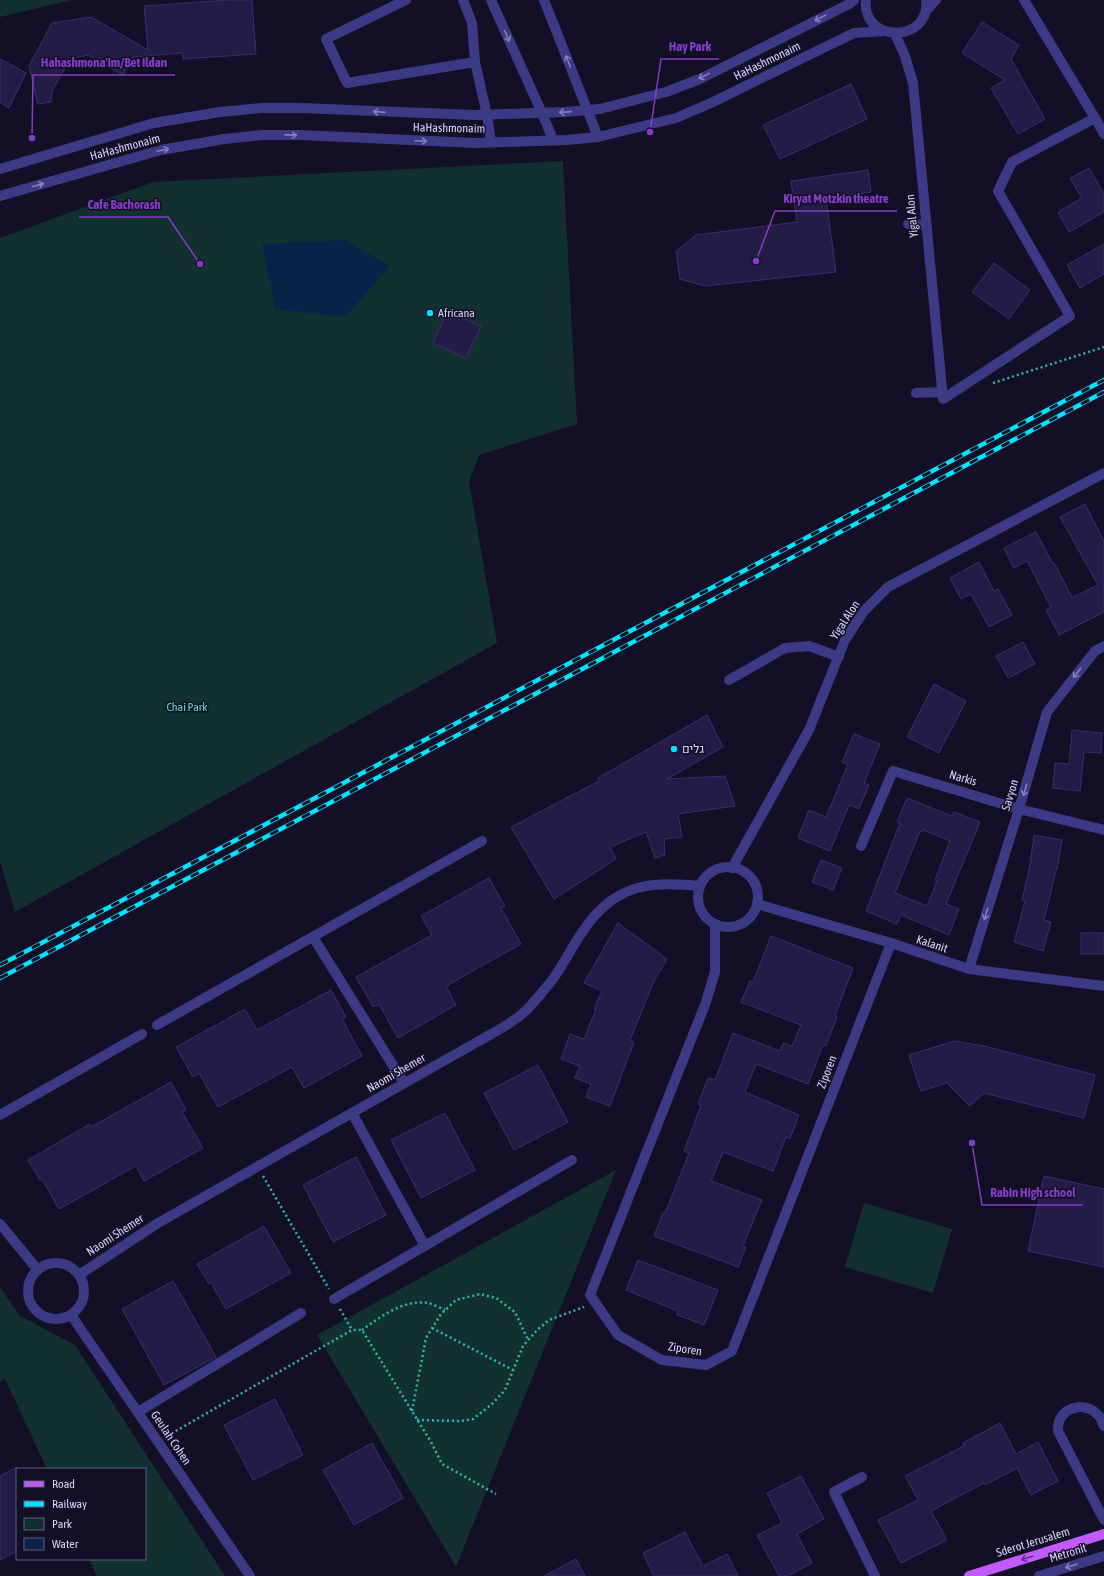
<svg xmlns="http://www.w3.org/2000/svg" width="1104" height="1576" font-family="'Asap Condensed',Heebo,sans-serif">
	<style>
		.green { fill: #12302f }
		.water { fill: #0c2248 }
		.building { fill: #241b47; stroke: #3b2d73; fill-rule: evenodd }
		.lines { fill: none; stroke-linecap: round; stroke-linejoin: round }
		.path { stroke: #2fb8b0; stroke-width: 2.5; stroke-dasharray: 2 3; stroke-linecap: butt }
		.minor { stroke: #3d3a85; stroke-width: 10 }
		.major { stroke: #c25bff; stroke-width: 10 }
		.rail-casing { stroke: #00e5ff; stroke-width: 4.5 }
		.rail { stroke: #130f26; stroke-width: 3; stroke-dasharray: 9; stroke-linecap: butt }
		.oneway { stroke: #837fbc }
		.oneway2 { stroke: #623188 }
		.poi-dot { fill: #00e5ff; stroke: #130f26; stroke-width: 1.5 }
		.labels { text-anchor: middle; stroke-width: 3; stroke-linejoin: round; paint-order: stroke }
		.street-label { font-size: 12px; fill: #d9d4ff; stroke: #130f26 }
		.poi-label { font-size: 12px; fill: #d9d4ff; stroke: #130f26; text-anchor: start }
		.park-label { font-size: 12px; fill: #5fe0c0; stroke: #130f26 }
		.leader { fill: none; stroke: #843dc5; stroke-width: 1.5 }
		.callout-dot { fill: #843dc5; stroke: #130f26; stroke-width: 1.5 }
		.callout-label { font-size: 13px; text-anchor: middle; font-weight: bold; fill: #843dc5; stroke: #130f26; stroke-width: 3; stroke-linejoin: round; paint-order: stroke }
	</style>
	<rect width="100%" height="100%" fill="#130f26"/>
	<g class="green">
		<path d="M 0,0 L 72,0 L 0,17 Z"/>
		<path d="M 563,161 L 577,424 L 479,455 L 469,481 L 497,643 L 15,912 L 0,861 L 0,238 L 153,182 Z"/>
		<path d="M 616,1170 L 456,1567 L 317,1335 Z"/>
		<path d="M 864,1203 L 952,1229 L 933,1293 L 845,1267 Z"/>
		<path d="M 0,1287 L 20,1316 L 75,1345 L 225,1576 L 97,1576 L 89,1559 L 145,1559 L 145,1469 L 47,1469 L 5,1379 L 0,1382 Z"/>
	</g>
	<path class="water" d="M 345,240 L 390,266 L 345,317 L 275,309 L 262,244 Z"/>
	<g class="building">
		<path d="M 228,0 L 252,0 L 256,54 L 183,59 L 183,53 L 133,57 L 123,75 L 88,55 L 70,59 L 52,91 L 51,102 L 38,104 L 29,66 L 52,23 L 91,17 L 148,50 L 144,6 Z"/>
		<path d="M 982,22 L 1019,45 L 1011,59 L 1045,119 L 1018,134 L 991,88 L 1005,80 L 962,53 Z"/>
		<path d="M 0,59 L 26,73 L 9,108 L 0,103 Z"/>
		<path d="M 851,84 L 867,119 L 780,159 L 763,125 Z"/>
		<path d="M 1089,168 L 1104,194 L 1104,212 L 1069,232 L 1058,212 L 1082,198 L 1070,178 Z"/>
		<path d="M 868,170 L 871,192 L 826,198 L 836,272 L 705,286 L 680,279 L 676,251 L 696,235 L 797,222 L 791,181 Z"/>
		<path d="M 1104,244 L 1104,274 L 1080,288 L 1067,265 Z"/>
		<path d="M 994,263 L 1030,290 L 1009,319 L 972,292 Z"/>
		<path d="M 447,311 L 481,326 L 466,358 L 433,343 Z"/>
		<path d="M 1085,504 L 1104,541 L 1104,612 L 1059,635 L 1046,610 L 1051,607 L 1027,561 L 1014,568 L 1004,548 L 1036,532 L 1053,564 L 1054,563 L 1072,597 L 1073,597 L 1098,585 L 1060,517 Z"/>
		<path d="M 979,562 L 994,591 L 998,589 L 1012,615 L 989,627 L 971,594 L 961,599 L 950,578 Z"/>
		<path d="M 1023,642 L 1035,664 L 1008,678 L 996,656 Z"/>
		<path d="M 934,684 L 966,701 L 939,753 L 907,737 Z"/>
		<path d="M 707,715 L 723,747 L 667,779 L 725,776 L 735,806 L 678,814 L 682,837 L 664,839 L 665,855 L 655,858 L 646,832 L 610,847 L 616,859 L 554,899 L 511,827 L 599,781 L 598,778 Z"/>
		<path d="M 1072,730 L 1102,733 L 1101,753 L 1084,752 L 1080,791 L 1053,788 L 1055,763 L 1069,764 Z"/>
		<path d="M 854,734 L 880,744 L 864,783 L 869,785 L 859,809 L 849,805 L 830,851 L 798,838 L 809,810 L 826,817 L 848,764 L 842,762 Z"/>
		<path d="M 907,798 L 952,816 L 954,812 L 980,822 L 946,904 L 959,909 L 949,935 L 901,915 L 897,924 L 866,911 L 900,823 L 897,822 ZM 923,830 L 950,841 L 935,880 L 937,881 L 927,906 L 895,893 L 920,831 L 922,832 Z"/>
		<path d="M 1034,835 L 1062,840 L 1057,870 L 1056,870 L 1044,920 L 1051,922 L 1043,951 L 1014,942 L 1025,901 L 1022,900 L 1030,865 Z"/>
		<path d="M 821,860 L 842,868 L 833,890 L 812,882 Z"/>
		<path d="M 489,878 L 505,906 L 501,908 L 521,944 L 446,986 L 456,1005 L 398,1038 L 379,1004 L 373,1007 L 356,977 L 432,935 L 421,916 Z"/>
		<path d="M 618,923 L 667,959 L 654,981 L 630,1040 L 634,1042 L 610,1106 L 586,1097 L 591,1084 L 575,1078 L 580,1066 L 561,1059 L 570,1034 L 584,1039 L 596,1009 L 594,1009 L 602,991 L 584,983 Z"/>
		<rect x="1081" y="933" width="23" height="21"/>
		<path d="M 771,936 L 853,968 L 835,1016 L 837,1017 L 826,1046 L 823,1045 L 808,1084 L 756,1064 L 745,1092 L 799,1115 L 790,1139 L 786,1137 L 773,1171 L 723,1152 L 711,1181 L 762,1200 L 743,1246 L 746,1247 L 738,1267 L 654,1236 L 663,1213 L 665,1213 L 689,1153 L 684,1151 L 701,1105 L 698,1104 L 708,1078 L 715,1080 L 733,1033 L 780,1051 L 783,1043 L 792,1046 L 801,1025 L 741,1002 L 750,981 L 753,982 Z"/>
		<path d="M 331,990 L 346,1017 L 342,1019 L 362,1056 L 304,1088 L 292,1067 L 218,1107 L 199,1073 L 193,1077 L 176,1047 L 245,1009 L 257,1030 Z"/>
		<path d="M 954,1041 L 984,1046 L 1095,1075 L 1084,1118 L 984,1093 L 970,1106 L 947,1083 L 921,1091 L 909,1055 Z"/>
		<path d="M 538,1065 L 568,1122 L 514,1150 L 484,1093 Z"/>
		<path d="M 171,1082 L 186,1110 L 182,1112 L 203,1148 L 144,1181 L 136,1166 L 59,1209 L 42,1179 L 40,1180 L 28,1160 L 90,1124 L 91,1127 Z"/>
		<path d="M 445,1113 L 475,1170 L 421,1198 L 391,1140 Z"/>
		<path d="M 356,1157 L 386,1215 L 333,1242 L 303,1185 Z"/>
		<path d="M 1044,1176 L 1104,1189 L 1104,1267 L 1028,1251 Z"/>
		<path d="M 264,1226 L 291,1273 L 226,1309 L 211,1283 L 209,1284 L 197,1264 Z"/>
		<path d="M 638,1260 L 718,1290 L 704,1325 L 677,1315 L 678,1311 L 626,1290 Z"/>
		<path d="M 173,1281 L 216,1357 L 164,1385 L 122,1309 Z"/>
		<path d="M 275,1399 L 303,1455 L 253,1480 L 224,1425 Z"/>
		<path d="M 1000,1423 L 1016,1454 L 1038,1442 L 1058,1481 L 1031,1495 L 1017,1468 L 985,1485 L 984,1483 L 931,1511 L 947,1540 L 901,1563 L 878,1520 L 918,1500 L 905,1476 L 964,1446 L 963,1443 Z"/>
		<path d="M 372,1443 L 403,1498 L 354,1525 L 323,1470 Z"/>
		<path d="M 17,1467 L 17,1551 L 0,1560 L 0,1476 Z"/>
		<path d="M 801,1476 L 824,1519 L 797,1534 L 812,1563 L 788,1576 L 779,1576 L 757,1535 L 782,1523 L 767,1493 Z"/>
		<path d="M 685,1532 L 703,1566 L 727,1554 L 738,1576 L 654,1576 L 643,1553 Z"/>
		<path d="M 576,1559 L 585,1576 L 544,1576 Z"/>
	</g>
	<g class="lines">
		<g class="path">
			<path d="M 993,383 L 1104,347"/>
			<path d="M 263,1176 L 329,1289"/>
			<path d="M 340,1309 L 352,1330"/>
			<path d="M 432,1328 L 513,1370"/>
			<path d="M 362,1330 C 380,1317 404,1299 428,1303 C 433,1304 440,1308 445,1310"/>
			<path d="M 412,1411 L 426,1338 L 441,1314 L 456,1300 L 480,1294 L 496,1298 L 515,1312 L 528,1340"/>
			<path d="M 417,1420 L 460,1421 L 473,1419 L 492,1404 L 505,1390 L 523,1346 L 537,1330 L 549,1320 L 584,1307"/>
			<path d="M 167,1436 L 352,1330 L 362,1330 L 431,1442 L 442,1464 L 496,1494"/>
		</g>
		<g class="minor">
			<path d="M 406,0 L 326,39 L 347,83 L 475,62"/>
			<path d="M 463,0 L 472,23 L 475,62 L 487,115 L 491,142"/>
			<path d="M 491,0 L 542,113 L 553,140"/>
			<path d="M 544,0 L 598,137"/>
			<path d="M 866,0 C 861,43 931,44 926,0"/>
			<path d="M 926,11 L 936,0"/>
			<path d="M 895,34 L 905,56 L 913,83 L 943,399 L 1070,316 L 998,191 L 1012,162 L 1095,118 L 1024,0"/>
			<path d="M 1095,118 L 1104,134"/>
			<path d="M 0,169 L 154,123 L 220,112 L 261,108 L 301,108 L 474,115 L 565,112 L 600,109 L 666,92 L 700,79 L 849,4 L 854,0"/>
			<path d="M 0,196 L 161,150 L 224,139 L 262,135 L 301,135 L 475,143 L 567,140 L 598,137 L 676,118 L 711,103 L 854,33 L 885,31"/>
			<path d="M 908,224 L 926,225"/>
			<path d="M 916,393 L 942,392"/>
			<path d="M 729,680 L 785,648 L 809,646 L 839,657"/>
			<path d="M 861,846 L 893,771 L 1019,809 L 1104,830"/>
			<circle cx="728" cy="897" r="30"/>
			<path d="M 732,868 L 809,730 L 845,640 L 864,611 L 888,587 L 1104,473"/>
			<path d="M 757,904 L 891,943 L 969,969 L 1104,986"/>
			<path d="M 715,924 L 715,972 L 706,1002 L 590,1295 L 618,1335 L 662,1360 L 706,1365 L 732,1351 L 891,943"/>
			<path d="M 313,937 L 404,1083"/>
			<path d="M 969,969 L 1019,809 L 1047,712 L 1095,651 L 1104,646"/>
			<path d="M 157,1025 L 482,841"/>
			<path d="M 352,1113 L 425,1246"/>
			<path d="M 0,1115 L 142,1034"/>
			<path d="M 0,1224 L 37,1269"/>
			<circle cx="56" cy="1291" r="28"/>
			<path d="M 79,1275 L 158,1223 L 477,1042 C 491,1034 509,1025 521,1015 C 532,1006 541,993 550,983 C 564,965 574,942 588,924 C 619,883 653,881 700,886"/>
			<path d="M 334,1299 L 572,1160"/>
			<path d="M 71,1315 L 250,1576"/>
			<path d="M 138,1412 L 301,1313"/>
			<path d="M 1104,1426 C 1102,1423 1101,1417 1098,1415 C 1087,1403 1068,1405 1060,1419 C 1058,1422 1058,1427 1058,1431 L 1104,1520"/>
			<path d="M 862,1477 L 834,1492 L 875,1576"/>
			<path d="M 1039,1576 L 1104,1556"/>
		</g>
		<path class="major" d="M 969,1576 L 1104,1534"/>
		<g class="rail-casing">
			<g id="rail">
				<path d="M 0,965 L 1104,380"/>
				<path d="M 0,978 L 1104,392"/>
			</g>
		</g>
		<use href="#rail" class="rail"/>
	</g>
	<defs><path id="oneway-shaft" d="M-6 0H5M1.5-3L5.5 0L1.5 3" fill="none" stroke-width="1.6" stroke-linecap="round" stroke-linejoin="round"/></defs>
	<g class="oneway">
		<use href="#oneway-shaft" transform="translate(820 18) rotate(153)"/>
		<use href="#oneway-shaft" transform="translate(507 36) rotate(66)"/>
		<use href="#oneway-shaft" transform="translate(568 61) rotate(-112)"/>
		<use href="#oneway-shaft" transform="translate(704 76) rotate(154)"/>
		<use href="#oneway-shaft" transform="translate(379 112) rotate(-176)"/>
		<use href="#oneway-shaft" transform="translate(565 112) rotate(176)"/>
		<use href="#oneway-shaft" transform="translate(291 135) rotate(1)"/>
		<use href="#oneway-shaft" transform="translate(421 141) rotate(2)"/>
		<use href="#oneway-shaft" transform="translate(163 150) rotate(-12)"/>
		<use href="#oneway-shaft" transform="translate(38 185) rotate(-16)"/>
		<use href="#oneway-shaft" transform="translate(1077 673) rotate(128)"/>
		<use href="#oneway-shaft" transform="translate(1025 790) rotate(106)"/>
		<use href="#oneway-shaft" transform="translate(986 914) rotate(108)"/>
		<use href="#oneway-shaft" transform="translate(1071 1566) rotate(163)"/>
	</g>
	<use class="oneway2" href="#oneway-shaft" transform="translate(1027 1558) rotate(162)"/>
	<g class="poi-dot">
		<circle cx="430" cy="313" r="4"/>
		<circle cx="674" cy="749" r="4"/>
	</g>
	<g class="labels">
		<g class="street-label">
			<text transform="translate(767 61) rotate(-26)" y="4">HaHashmonaim</text>
			<text transform="translate(449 128) rotate(1)" y="4">HaHashmonaim</text>
			<text transform="translate(125 147) rotate(-15)" y="4">HaHashmonaim</text>
			<text transform="translate(912 216) rotate(-95)" y="4">Yigal Alon</text>
			<text transform="translate(845 620) rotate(-57)" y="4">Yigal Alon</text>
			<text transform="translate(963 778) rotate(16)" y="4">Narkis</text>
			<text transform="translate(1010 795) rotate(-73)" y="4">Savyon</text>
			<text transform="translate(932 944) rotate(18)" y="4">Kalanit</text>
			<text transform="translate(827 1072) rotate(-69)" y="4">Ziporen</text>
			<text transform="translate(396 1073) rotate(-30)" y="4">Naomi Shemer</text>
			<text transform="translate(115 1235) rotate(-33)" y="4">Naomi Shemer</text>
			<text transform="translate(685 1349) rotate(9)" y="4">Ziporen</text>
			<text transform="translate(171 1438) rotate(56)" y="4">Geulah Cohen</text>
			<text transform="translate(1033 1542) rotate(-17)" y="4">Sderot Jerusalem</text>
			<text transform="translate(1068 1553) rotate(-17)" y="4">Metronit</text>
		</g>
		<g class="poi-label">
			<text x="438" y="317">Africana</text>
			<text x="682" y="753">גלים</text>
		</g>
		<g class="park-label">
			<text x="187" y="711">Chai Park</text>
		</g>
	</g>
	<path class="leader" d="M650 132L661 59H719M32 138L33 75H175M756 261L775 211H897M200 264L168 217H79M972 1143L982 1205H1083"/>
	<g class="callout-dot">
		<circle cx="650" cy="132" r="4"/>
		<circle cx="32" cy="138" r="4"/>
		<circle cx="756" cy="261" r="4"/>
		<circle cx="200" cy="264" r="4"/>
		<circle cx="972" cy="1143" r="4"/>
	</g>
	<g class="callout-label">
		<text x="690" y="51">Hay Park</text>
		<text x="104" y="67">Hahashmona'im/Bet Ildan</text>
		<text x="836" y="203">Kiryat Motzkin theatre</text>
		<text x="124" y="209">Cafe Bachorash</text>
		<text x="1033" y="1197">Rabin High school</text>
	</g>
	<rect x="16" y="1468" width="130" height="92" fill="#130f26" stroke="#625e7d"/>
	<rect x="24" y="1481" width="20" height="6" fill="#c25bff" stroke="#625e7d"/>
	<text x="52" y="1488" font-size="12" fill="#d9d4ff">Road</text>
	<rect x="24" y="1501" width="20" height="6" fill="#00e5ff" stroke="#625e7d"/>
	<text x="52" y="1508" font-size="12" fill="#d9d4ff">Railway</text>
	<rect x="24" y="1518" width="20" height="12" fill="#12302f" stroke="#625e7d"/>
	<text x="52" y="1528" font-size="12" fill="#d9d4ff">Park</text>
	<rect x="24" y="1538" width="20" height="12" fill="#0c2248" stroke="#625e7d"/>
	<text x="52" y="1548" font-size="12" fill="#d9d4ff">Water</text>
</svg>
